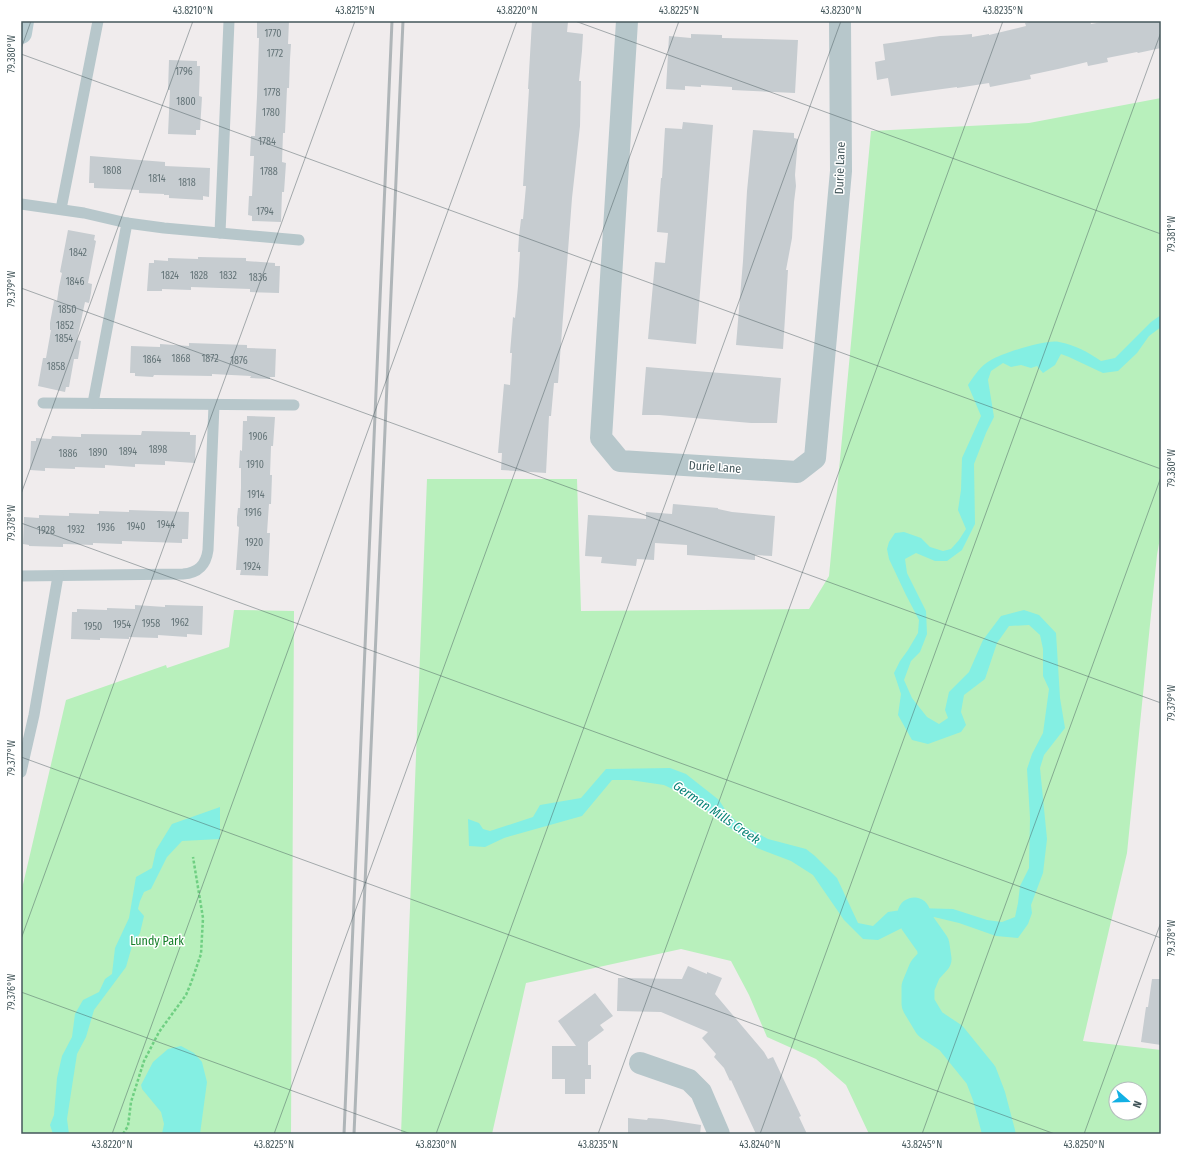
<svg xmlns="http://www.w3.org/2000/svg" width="1182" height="1155" font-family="'Fira Sans Condensed',sans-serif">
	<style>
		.green { fill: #b8f0bc; fill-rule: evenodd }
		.water { fill: #84efe3 }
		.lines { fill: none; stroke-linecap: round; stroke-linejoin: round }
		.river { stroke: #84efe3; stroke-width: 33 }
		.building { fill: #c6ccd0 }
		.path { stroke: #6fcf82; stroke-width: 2.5; stroke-dasharray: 3 2; stroke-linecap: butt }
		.lane { stroke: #b7c7cb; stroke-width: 11 }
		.street { stroke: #b7c7cb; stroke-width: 22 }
		.secondary { stroke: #b7cbd0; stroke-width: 22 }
		.rail { stroke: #afb5b8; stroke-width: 3 }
		.ticks { fill: none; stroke: #44575b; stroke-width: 1; stroke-opacity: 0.45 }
		.labels { text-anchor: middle; stroke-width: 3; stroke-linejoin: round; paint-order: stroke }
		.number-label { font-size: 10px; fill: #647478 }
		.street-label { font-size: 12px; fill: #44575b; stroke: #fff }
		.park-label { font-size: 12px; fill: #137e27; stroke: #fff }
		.water-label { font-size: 13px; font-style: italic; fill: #0a8478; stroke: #fff }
		.neatline { fill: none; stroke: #44575b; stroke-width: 1.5 }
		.ticks-label { font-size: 10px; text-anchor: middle; fill: #44575b }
	</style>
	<rect width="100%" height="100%" fill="#f0eced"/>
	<g class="green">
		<path d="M 1161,98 L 1161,532 L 1157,555 L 1127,853 L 1083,1041 L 1161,1050 L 1161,1134 L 869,1134 L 846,1085 L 816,1059 L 767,1037 L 749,995 L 731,961 L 681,949 L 526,983 L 492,1134 L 401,1134 L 427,479 L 577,479 L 581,611 L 809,609 L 829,576 L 871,131 L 1029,123 ZM 1116,1089 L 1140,1089 L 1140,1113 L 1116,1113 Z"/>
		<path d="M 234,610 L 294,611 L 291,1134 L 21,1134 L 21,893 L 66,700 L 166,665 L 167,668 L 229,647 Z"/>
	</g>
	<g class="water">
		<path d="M 1161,315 L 1161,327 L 1149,336 L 1137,353 L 1118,371 L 1103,373 L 1069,357 L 1061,354 L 1055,365 L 1043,373 L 1037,366 L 1031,368 L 1021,365 L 1011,367 L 1003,363 L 991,371 L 988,380 L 994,417 L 986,433 L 974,464 L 975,524 L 962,550 L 947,561 L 935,561 L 916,553 L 905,559 L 907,573 L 926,611 L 927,634 L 920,652 L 911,661 L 904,680 L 912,698 L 927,717 L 939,724 L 948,718 L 945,710 L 949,692 L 969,672 L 983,640 L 1001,616 L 1024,610 L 1039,615 L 1056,633 L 1060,698 L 1065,728 L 1044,755 L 1040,768 L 1047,839 L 1043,873 L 1031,905 L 1032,913 L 1028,924 L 1018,938 L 996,936 L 959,923 L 934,917 L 916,921 L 878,940 L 863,939 L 844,920 L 813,875 L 791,861 L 757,848 L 687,796 L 664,785 L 630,780 L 612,780 L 582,816 L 504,838 L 485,847 L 469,846 L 468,819 L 479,823 L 483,829 L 490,831 L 533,817 L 540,805 L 581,798 L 606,769 L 670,768 L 686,774 L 719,800 L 726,811 L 738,823 L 768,839 L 806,849 L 815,856 L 837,878 L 858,923 L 873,926 L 888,912 L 915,908 L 953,909 L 987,920 L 1002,922 L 1015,917 L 1018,903 L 1020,886 L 1029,868 L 1030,818 L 1027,769 L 1032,754 L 1043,733 L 1049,689 L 1043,676 L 1043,649 L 1040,635 L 1029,625 L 1009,626 L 997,643 L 985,679 L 964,695 L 961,712 L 966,725 L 961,732 L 928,744 L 912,740 L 898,715 L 901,694 L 894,673 L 900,661 L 908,650 L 918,633 L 919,620 L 906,595 L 889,559 L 887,549 L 889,542 L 895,533 L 904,532 L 921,538 L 930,547 L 943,551 L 951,549 L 959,540 L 966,529 L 958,510 L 961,490 L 962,458 L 981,416 L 968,385 C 974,376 981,365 991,360 C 1003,353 1047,339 1059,342 C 1075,345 1088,352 1101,361 L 1115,358 L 1151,322 Z"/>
		<path d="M 220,807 L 220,839 L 182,841 L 167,857 L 151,889 L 144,892 L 140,901 L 138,909 L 144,916 L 140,933 L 132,946 L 126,967 L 94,1010 L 86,1037 L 77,1054 L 67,1119 L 69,1134 L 53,1134 L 50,1125 L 54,1115 L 57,1078 L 62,1056 L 72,1037 L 75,1014 L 83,1000 L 99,992 L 105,979 L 112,974 L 115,948 L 129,918 L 136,877 L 152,868 L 156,850 L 172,824 Z"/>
		<path d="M 181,1046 L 194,1053 L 202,1062 L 207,1082 L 200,1134 L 162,1134 L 164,1124 L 161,1112 L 142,1089 L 141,1085 L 153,1062 L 168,1049 Z"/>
	</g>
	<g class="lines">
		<path class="river" d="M 914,914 L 916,921 L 933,945 L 935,959 L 925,970 L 918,987 L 918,1004 L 930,1024 L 951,1038 L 981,1075 L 989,1096 L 999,1134"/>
	</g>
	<g class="building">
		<path d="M 257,21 L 289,21 L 288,44 L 291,44 L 290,59 L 289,88 L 287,88 L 285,133 L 283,133 L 282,162 L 286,163 L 284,192 L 282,192 L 281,222 L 252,221 L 252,216 L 248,215 L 249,196 L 252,196 L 254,156 L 250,156 L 251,136 L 255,136 L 257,97 L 259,38 L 257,38 Z"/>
		<path d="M 532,21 L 568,22 L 567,32 L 583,34 L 582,51 L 579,81 L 581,81 L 580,126 L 572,198 L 558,383 L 554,383 L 551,416 L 549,416 L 546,473 L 501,470 L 502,453 L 498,453 L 504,384 L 510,385 L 512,353 L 510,353 L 513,317 L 515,318 L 518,286 L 520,252 L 518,252 L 519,236 L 521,219 L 523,219 L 526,186 L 523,186 L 529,89 L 528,89 Z"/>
		<path d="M 1034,21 L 1090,21 L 1091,24 L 1107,21 L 1161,21 L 1161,48 L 1138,53 L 1137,52 L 1107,58 L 1108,62 L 1088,66 L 1087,62 L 1058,69 L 1030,75 L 1031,79 L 990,87 L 989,83 L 957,88 L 957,87 L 891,96 L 888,78 L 877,80 L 875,62 L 885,60 L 883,44 L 940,36 L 961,35 L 972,34 L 972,37 L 989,34 L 989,35 L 1026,26 L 1025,23 Z"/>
		<path d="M 691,34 L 722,35 L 722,38 L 798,40 L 795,93 L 732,90 L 732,87 L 701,85 L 701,87 L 685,86 L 685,90 L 666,89 L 669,36 L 691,38 Z"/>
		<path d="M 169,60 L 197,61 L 197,66 L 200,66 L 199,96 L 202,97 L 200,130 L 196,130 L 196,135 L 168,134 L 170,90 L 168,90 Z"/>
		<path d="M 683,122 L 713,125 L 696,344 L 648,339 L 655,262 L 665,263 L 668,233 L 657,232 L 661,178 L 662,178 L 665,128 L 682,129 Z"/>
		<path d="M 753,130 L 794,133 L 794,138 L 798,139 L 795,175 L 796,186 L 794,202 L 792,238 L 786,270 L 788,270 L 783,349 L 736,345 L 743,261 L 747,191 Z"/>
		<path d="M 90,156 L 165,162 L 165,166 L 210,168 L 209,197 L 203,196 L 203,200 L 169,198 L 169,195 L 164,195 L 164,194 L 139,193 L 139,190 L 94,188 L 94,183 L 89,183 Z"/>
		<path d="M 68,230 L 95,235 L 94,240 L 96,241 L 88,283 L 92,284 L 91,293 L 89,303 L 85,302 L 77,340 L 81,341 L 78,359 L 74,359 L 69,387 L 66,387 L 65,392 L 38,386 L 43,358 L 46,358 L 51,330 L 50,330 L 50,323 L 54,301 L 57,301 L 59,287 L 62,273 L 60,272 Z"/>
		<path d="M 198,257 L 246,258 L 246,261 L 275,263 L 275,266 L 280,266 L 279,293 L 250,292 L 250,289 L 191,287 L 191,290 L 162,289 L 162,291 L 147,291 L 149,263 L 154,263 L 154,260 L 168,261 L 168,258 L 198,259 Z"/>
		<path d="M 189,343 L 247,345 L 247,348 L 276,349 L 275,377 L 270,377 L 270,379 L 250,378 L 251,376 L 212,374 L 212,376 L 154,375 L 153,377 L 135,376 L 135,373 L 130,373 L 131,346 L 160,347 L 160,344 L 189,346 Z"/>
		<path d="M 646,367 L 781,378 L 777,423 L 751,423 L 659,415 L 642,415 Z"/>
		<path d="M 247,416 L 275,417 L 273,446 L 271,446 L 270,475 L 272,475 L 271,504 L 269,504 L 268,518 L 267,533 L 270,533 L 268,576 L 240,575 L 241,570 L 236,570 L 239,527 L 237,526 L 237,517 L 238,508 L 240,508 L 241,488 L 241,468 L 239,468 L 240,450 L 242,451 L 243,421 L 247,421 Z"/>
		<path d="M 142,431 L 190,432 L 190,435 L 196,435 L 195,463 L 165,461 L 165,465 L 135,464 L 135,467 L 105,465 L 105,468 L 75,467 L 75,469 L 45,468 L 45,471 L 30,470 L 31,441 L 36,441 L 36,438 L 51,439 L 52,436 L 81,437 L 81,434 L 141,435 Z"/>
		<path d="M 673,504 L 718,508 L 718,509 L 732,512 L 775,516 L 772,556 L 755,555 L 755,560 L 687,555 L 687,545 L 655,543 L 654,560 L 637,559 L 636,566 L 601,563 L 602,557 L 585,556 L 588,515 L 606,516 L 646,519 L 646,512 L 672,514 Z"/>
		<path d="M 129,510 L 189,512 L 188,539 L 182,539 L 182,543 L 122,541 L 122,544 L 93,543 L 93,545 L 63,544 L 63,547 L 29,546 L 29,545 L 23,544 L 24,517 L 39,518 L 39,515 L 69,516 L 69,513 L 99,514 L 99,511 L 129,512 Z"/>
		<path d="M 135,605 L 165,607 L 165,605 L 203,606 L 202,635 L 187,634 L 187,637 L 158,635 L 158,638 L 129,637 L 129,639 L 100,638 L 100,640 L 71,639 L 72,612 L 77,612 L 77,609 L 107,610 L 107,608 L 135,609 Z"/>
		<path d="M 688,966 L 707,974 L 707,972 L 722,978 L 715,994 L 764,1052 L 768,1059 L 773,1057 L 801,1116 L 799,1117 L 807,1134 L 756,1134 L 731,1080 L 730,1081 L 724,1068 L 714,1057 L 716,1054 L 702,1038 L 708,1032 L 661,1012 L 617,1011 L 618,978 L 682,979 Z"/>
		<path d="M 1152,979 L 1161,979 L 1161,1045 L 1141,1042 L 1146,1007 L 1148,1007 Z"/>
		<path d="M 595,993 L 613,1016 L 600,1025 L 604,1030 L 588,1042 L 588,1065 L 591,1065 L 591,1079 L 585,1079 L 585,1094 L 565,1094 L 565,1079 L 552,1079 L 552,1046 L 576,1046 L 558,1021 Z"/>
		<path d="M 628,1118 L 647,1120 L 648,1118 L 662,1119 L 701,1125 L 700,1134 L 628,1134 Z"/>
	</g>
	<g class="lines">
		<path class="path" d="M 123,1134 L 128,1126 L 131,1102 L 144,1061 L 159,1032 L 186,995 L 191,983 L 201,954 L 203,918 L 193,857"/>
		<g class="lane">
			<path d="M 21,204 L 84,213 L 127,223 L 164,228 L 299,240"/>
			<path d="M 61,209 L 98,21"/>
			<path d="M 220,233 L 229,21"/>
			<path d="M 43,403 L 294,405"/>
			<path d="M 93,403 L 127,223"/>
			<path d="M 21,576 L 183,574 C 198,573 206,565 208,550 L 214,405"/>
			<path d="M 21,772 L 34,715 L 58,576"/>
		</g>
		<g class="street">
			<path d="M 627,21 L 601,438 L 620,461 L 797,472 L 815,458 L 841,171 L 840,21"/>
			<path d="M 640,1063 L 689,1080 L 701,1092 L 719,1134"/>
		</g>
		<path class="secondary" d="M 21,33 L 23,21"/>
		<g class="rail">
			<path d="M 344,1134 L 392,21"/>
			<path d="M 354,1134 L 403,21"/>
		</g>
	</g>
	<path class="ticks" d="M 575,21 L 1161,234M 21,49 L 31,21M 21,54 L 1161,469M 21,288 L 1161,703M 21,494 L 193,21M 21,523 L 1161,938M 21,757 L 1055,1134M 21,939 L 355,21M 21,992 L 411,1134M 112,1134 L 517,21M 274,1134 L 679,21M 436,1134 L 841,21M 598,1134 L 1003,21M 760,1134 L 1161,32M 922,1134 L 1161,477M 1084,1134 L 1161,922"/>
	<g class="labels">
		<g class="number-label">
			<text x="273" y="37">1770</text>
			<text x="275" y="57">1772</text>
			<text x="184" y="75">1796</text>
			<text x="272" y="96">1778</text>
			<text x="186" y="105">1800</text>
			<text x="271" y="116">1780</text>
			<text x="267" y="145">1784</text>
			<text x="112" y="174">1808</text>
			<text x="269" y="175">1788</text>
			<text x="157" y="182">1814</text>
			<text x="187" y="186">1818</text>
			<text x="265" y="215">1794</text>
			<text x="78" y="256">1842</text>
			<text x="170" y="279">1824</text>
			<text x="199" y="279">1828</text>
			<text x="228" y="279">1832</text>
			<text x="258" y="281">1836</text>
			<text x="75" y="285">1846</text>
			<text x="67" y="313">1850</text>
			<text x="65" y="329">1852</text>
			<text x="64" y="342">1854</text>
			<text x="181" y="362">1868</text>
			<text x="210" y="362">1872</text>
			<text x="152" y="363">1864</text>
			<text x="239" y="364">1876</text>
			<text x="56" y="370">1858</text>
			<text x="258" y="440">1906</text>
			<text x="158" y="453">1898</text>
			<text x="128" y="455">1894</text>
			<text x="98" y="456">1890</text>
			<text x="68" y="457">1886</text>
			<text x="255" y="468">1910</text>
			<text x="256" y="498">1914</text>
			<text x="253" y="516">1916</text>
			<text x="166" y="528">1944</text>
			<text x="136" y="530">1940</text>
			<text x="106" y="531">1936</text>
			<text x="76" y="533">1932</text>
			<text x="46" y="534">1928</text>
			<text x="254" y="546">1920</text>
			<text x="252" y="570">1924</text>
			<text x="180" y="626">1962</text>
			<text x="151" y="627">1958</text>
			<text x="122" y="628">1954</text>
			<text x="93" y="630">1950</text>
		</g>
		<g class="street-label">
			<text transform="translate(840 168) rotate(-88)" y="4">Durie Lane</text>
			<text transform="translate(715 467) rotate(4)" y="4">Durie Lane</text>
		</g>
		<g class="park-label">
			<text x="157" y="945">Lundy Park</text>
		</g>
		<g class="water-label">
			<text transform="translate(717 812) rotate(34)" y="5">German Mills Creek</text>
		</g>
	</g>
	<rect width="1182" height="1155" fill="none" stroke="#ffffff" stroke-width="44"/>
	<g transform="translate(1128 1101) rotate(110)"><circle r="19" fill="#ffffff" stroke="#b4bcbd"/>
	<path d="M0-3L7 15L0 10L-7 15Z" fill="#12b0e4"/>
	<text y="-6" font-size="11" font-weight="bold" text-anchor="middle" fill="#44575b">N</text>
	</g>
	<rect x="22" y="22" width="1138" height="1111" class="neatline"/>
	<g class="ticks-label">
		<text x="193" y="14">43.8210°N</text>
		<text x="355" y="14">43.8215°N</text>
		<text x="517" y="14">43.8220°N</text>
		<text x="679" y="14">43.8225°N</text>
		<text x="841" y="14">43.8230°N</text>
		<text x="1003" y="14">43.8235°N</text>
		<text transform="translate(11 54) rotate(-90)" y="4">79.380°W</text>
		<text transform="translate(1171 234) rotate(-90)" y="4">79.381°W</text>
		<text transform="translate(11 289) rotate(-90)" y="4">79.379°W</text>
		<text transform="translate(1171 468) rotate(-90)" y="4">79.380°W</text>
		<text transform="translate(11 523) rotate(-90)" y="4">79.378°W</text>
		<text transform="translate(1171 703) rotate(-90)" y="4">79.379°W</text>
		<text transform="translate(11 758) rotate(-90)" y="4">79.377°W</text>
		<text transform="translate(1171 938) rotate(-90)" y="4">79.378°W</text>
		<text transform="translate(11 992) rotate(-90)" y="4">79.376°W</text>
		<text x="112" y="1148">43.8220°N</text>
		<text x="274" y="1148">43.8225°N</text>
		<text x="436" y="1148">43.8230°N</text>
		<text x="598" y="1148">43.8235°N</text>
		<text x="760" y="1148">43.8240°N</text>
		<text x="922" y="1148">43.8245°N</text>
		<text x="1084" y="1148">43.8250°N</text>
	</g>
</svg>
